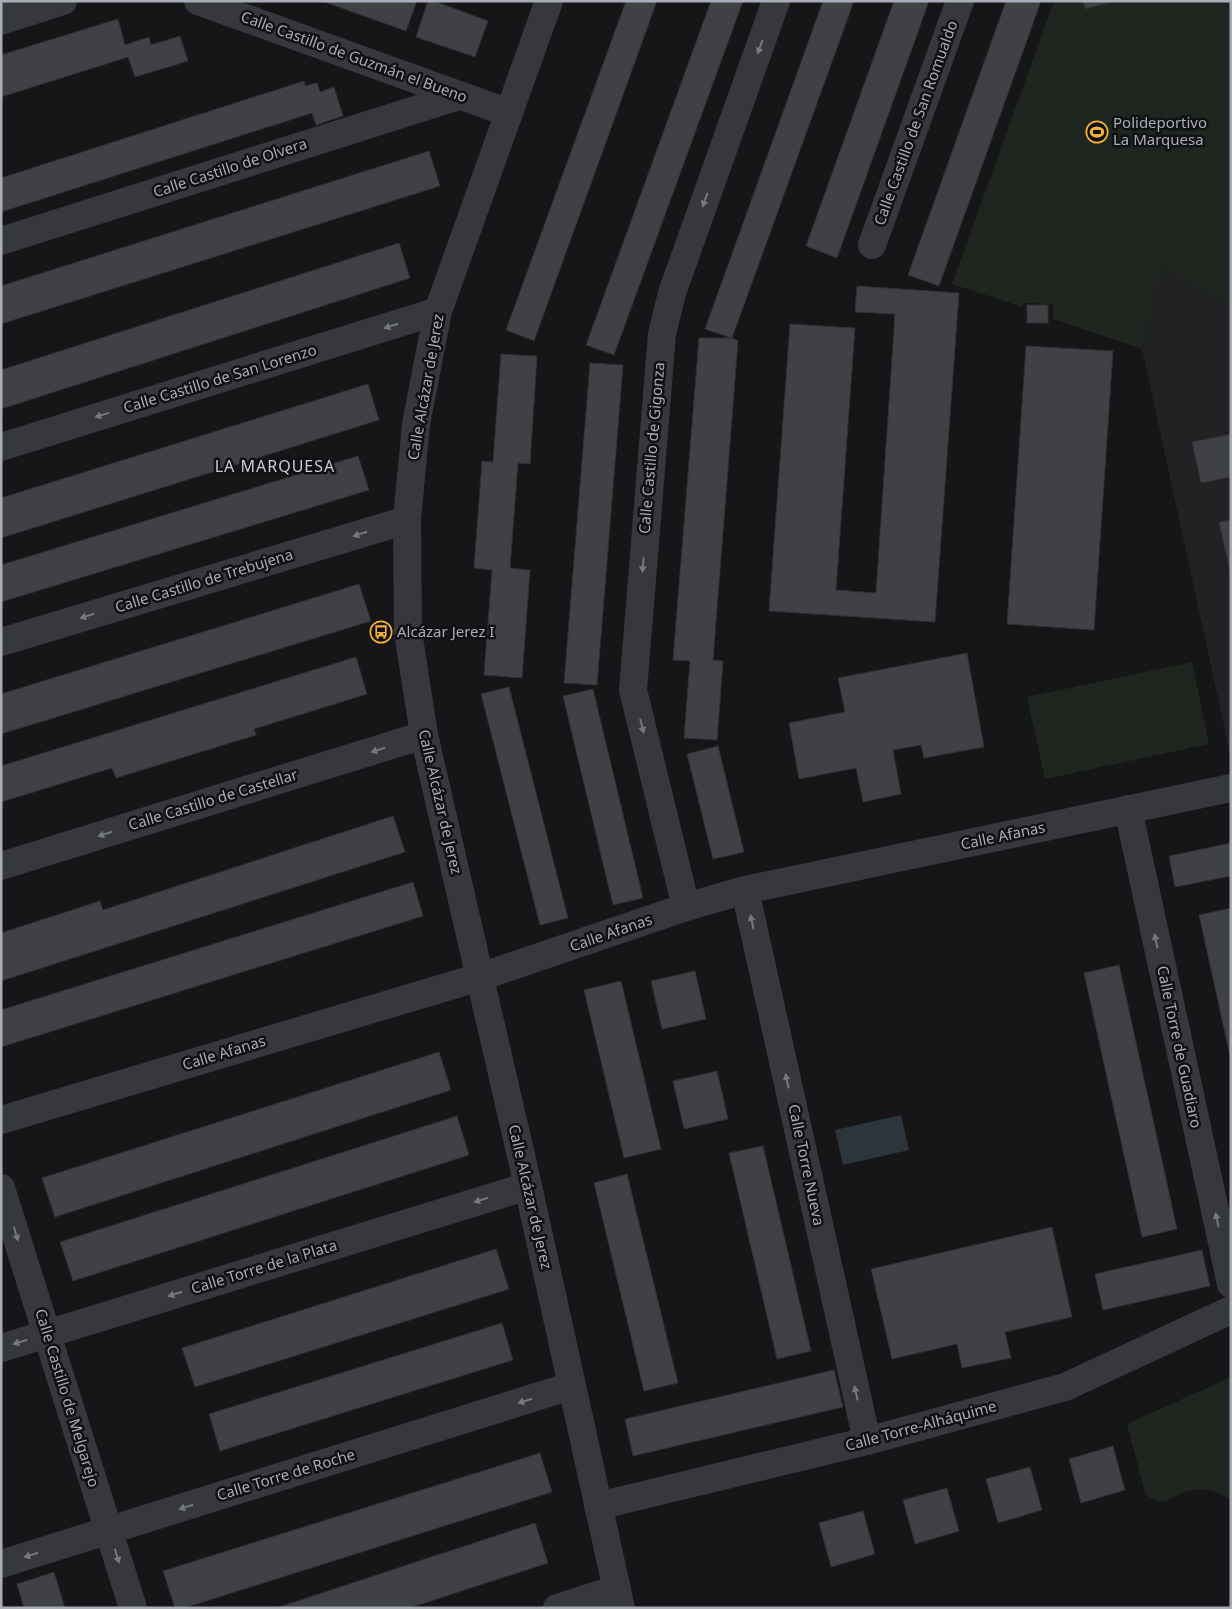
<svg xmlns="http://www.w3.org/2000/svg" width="1232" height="1609" font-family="'Noto Sans',sans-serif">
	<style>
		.built { fill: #222225 }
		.green { fill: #1e261f }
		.water { fill: #2c353c }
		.building { fill: #404145; stroke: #303034 }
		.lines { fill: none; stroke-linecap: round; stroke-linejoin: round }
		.minor { stroke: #37383d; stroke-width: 28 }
		.oneway { fill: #757881 }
		.labels { text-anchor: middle; stroke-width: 5; stroke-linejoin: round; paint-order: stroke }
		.street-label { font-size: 15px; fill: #a8adb8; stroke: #111113 }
		.poi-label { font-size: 15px; fill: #a8adb8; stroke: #111113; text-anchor: start }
		.neighbourhood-label { font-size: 16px; letter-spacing: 1px; fill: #c9ccd4; stroke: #111113 }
	</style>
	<rect width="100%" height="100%" fill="#161618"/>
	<path class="built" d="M 1162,266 L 1231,304 L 1230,753 L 1142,349 Z"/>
	<g class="green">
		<path d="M 1054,1 L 1231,1 L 1231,305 L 1162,267 L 1142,349 L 1053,319 L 1053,304 L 1022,303 L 1022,307 L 952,284 Z"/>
		<path d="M 1192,662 L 1209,744 L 1045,779 L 1027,697 Z"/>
		<path d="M 1231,1377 L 1231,1500 C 1213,1487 1193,1487 1173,1497 C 1171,1498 1169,1500 1167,1501 C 1158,1504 1150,1498 1145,1493 L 1127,1424 Z"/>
	</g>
	<path class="water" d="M 901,1115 L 909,1150 L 843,1165 L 835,1130 Z"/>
	<g class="building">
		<path d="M 1,1 L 11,1 L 12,4 L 1,7 Z"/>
		<path d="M 322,1 L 417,1 L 406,31 Z"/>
		<path d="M 428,1 L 434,1 L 488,21 L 475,57 L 416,37 Z"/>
		<path d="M 626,1 L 657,1 L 534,341 L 506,330 Z"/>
		<path d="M 711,1 L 743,1 L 614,355 L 586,345 Z"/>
		<path d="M 823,1 L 854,1 L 732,338 L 705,329 Z"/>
		<path d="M 894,1 L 929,1 L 837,258 L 806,246 Z"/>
		<path d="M 1006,1 L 1041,1 L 939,286 L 908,275 Z"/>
		<path d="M 1083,1 L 1114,1 L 1085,9 Z"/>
		<path d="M 118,19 L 125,45 L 149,37 L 151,45 L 180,36 L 188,61 L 135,77 L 128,57 L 1,97 L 1,55 Z"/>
		<path d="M 304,81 L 305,86 L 317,83 L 320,92 L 334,87 L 343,116 L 316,125 L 312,113 L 1,212 L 1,178 Z"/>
		<path d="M 429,151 L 440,186 L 1,324 L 1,286 Z"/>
		<path d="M 399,243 L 410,278 L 1,409 L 1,370 Z"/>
		<path d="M 857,286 L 959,293 L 935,622 L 769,611 L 790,324 L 855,328 L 836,590 L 876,593 L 895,314 L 855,312 Z"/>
		<rect x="1027" y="305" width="21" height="18"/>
		<path d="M 699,338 L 732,338 L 738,341 L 713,660 L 723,661 L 717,740 L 684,738 L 690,661 L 673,660 Z"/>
		<path d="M 1026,346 L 1113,351 L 1094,630 L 1007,624 Z"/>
		<path d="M 501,354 L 537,356 L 530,464 L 518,463 L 510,568 L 530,570 L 522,678 L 484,675 L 492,570 L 474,568 L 482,461 L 493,462 Z"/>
		<path d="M 590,363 L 623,365 L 597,685 L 564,683 Z"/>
		<path d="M 368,384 L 379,420 L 1,538 L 1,498 Z"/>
		<path d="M 1231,434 L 1231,477 L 1201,483 L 1192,442 Z"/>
		<path d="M 358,456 L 369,490 L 1,602 L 1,565 Z"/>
		<path d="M 1231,520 L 1231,576 L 1219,522 Z"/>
		<path d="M 359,584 L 371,621 L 1,734 L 1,694 Z"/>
		<path d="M 967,653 L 984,747 L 924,758 L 921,745 L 893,750 L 901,794 L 863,802 L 856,768 L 799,779 L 789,723 L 845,712 L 838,678 Z"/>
		<path d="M 356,657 L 367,694 L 254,729 L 256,735 L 116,778 L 112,768 L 1,802 L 1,766 Z"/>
		<path d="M 509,687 L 568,918 L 540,925 L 481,694 Z"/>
		<path d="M 593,689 L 643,898 L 613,905 L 563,696 Z"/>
		<path d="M 718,746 L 744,852 L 713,859 L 687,754 Z"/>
		<path d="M 393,816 L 405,852 L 1,981 L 1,933 L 100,901 L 103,910 Z"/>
		<path d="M 1231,843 L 1231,876 L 1175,887 L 1169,856 Z"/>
		<path d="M 413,882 L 423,916 L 1,1047 L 1,1010 Z"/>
		<path d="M 1231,908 L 1231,1060 L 1199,915 Z"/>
		<path d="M 1119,965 L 1177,1229 L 1142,1237 L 1084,973 Z"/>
		<path d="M 695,971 L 706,1019 L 662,1029 L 651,981 Z"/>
		<path d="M 621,981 L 661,1149 L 624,1158 L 584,990 Z"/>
		<path d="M 439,1052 L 451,1090 L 55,1217 L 42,1178 Z"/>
		<path d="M 717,1071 L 728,1119 L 684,1129 L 673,1081 Z"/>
		<path d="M 457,1116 L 469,1155 L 73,1281 L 60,1242 Z"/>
		<path d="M 763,1146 L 811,1351 L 777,1359 L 729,1153 Z"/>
		<path d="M 627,1174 L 678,1383 L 644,1391 L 594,1183 Z"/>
		<path d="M 1052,1227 L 1072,1317 L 1005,1332 L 1011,1358 L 962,1368 L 957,1344 L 892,1359 L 871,1269 Z"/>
		<path d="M 496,1249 L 509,1289 L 195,1387 L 182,1348 Z"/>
		<path d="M 1202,1250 L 1210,1286 L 1103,1310 L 1095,1274 Z"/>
		<path d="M 502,1323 L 513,1360 L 220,1451 L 209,1414 Z"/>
		<path d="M 834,1370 L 843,1407 L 633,1456 L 625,1419 Z"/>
		<path d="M 1113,1446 L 1125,1490 L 1081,1503 L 1069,1459 Z"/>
		<path d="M 540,1453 L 552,1492 L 184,1608 L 175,1608 L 163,1571 Z"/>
		<path d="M 1030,1467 L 1042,1510 L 998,1523 L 986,1479 Z"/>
		<path d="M 947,1488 L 959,1531 L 915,1544 L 903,1500 Z"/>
		<path d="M 863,1511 L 875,1554 L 831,1567 L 819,1523 Z"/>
		<path d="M 535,1523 L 548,1563 L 409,1608 L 276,1608 Z"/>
		<path d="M 54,1572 L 65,1608 L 24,1608 L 17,1584 Z"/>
	</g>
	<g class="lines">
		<g class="minor">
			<path d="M 198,1 L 509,113"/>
			<path d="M 549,1 L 438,311 L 416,424 L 407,520 L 408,632 L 424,735 L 528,1186 L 621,1608"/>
			<path d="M 1,21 L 63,1"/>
			<path d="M 1,241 L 459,96"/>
			<path d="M 872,245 L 960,1"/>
			<path d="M 1,447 L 438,311"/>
			<path d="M 1,642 L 407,520"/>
			<path d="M 1128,809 L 1231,1284"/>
			<path d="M 1,866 L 424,735"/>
			<path d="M 745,890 L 867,1441"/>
			<path d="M 686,907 L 633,690 L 662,334 L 672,293 L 776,1"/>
			<path d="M 1,1120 L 480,977 L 686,907 L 745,890 L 1231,788"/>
			<path d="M 1,1188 L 133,1608"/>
			<path d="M 1,1348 L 528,1186"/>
			<path d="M 598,1506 L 867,1441 L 1065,1387 L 1231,1310"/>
			<path d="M 1,1564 L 571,1386"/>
			<path d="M 557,1608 L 616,1589"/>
		</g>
	</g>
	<defs><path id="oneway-solid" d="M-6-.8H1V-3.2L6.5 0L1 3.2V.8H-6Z" transform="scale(1.25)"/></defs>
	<g class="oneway">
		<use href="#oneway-solid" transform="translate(760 47) rotate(110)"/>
		<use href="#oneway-solid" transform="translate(705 200) rotate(110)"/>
		<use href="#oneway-solid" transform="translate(391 326) rotate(163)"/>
		<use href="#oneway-solid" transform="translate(102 415) rotate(163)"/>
		<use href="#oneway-solid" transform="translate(360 534) rotate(163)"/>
		<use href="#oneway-solid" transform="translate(643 565) rotate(95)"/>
		<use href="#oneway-solid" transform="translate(87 616) rotate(163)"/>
		<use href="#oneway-solid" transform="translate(642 726) rotate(76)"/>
		<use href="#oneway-solid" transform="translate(378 750) rotate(163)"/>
		<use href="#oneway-solid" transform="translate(105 834) rotate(163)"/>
		<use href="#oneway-solid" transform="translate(752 922) rotate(-102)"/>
		<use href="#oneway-solid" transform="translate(1156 941) rotate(-102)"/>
		<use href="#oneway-solid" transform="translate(787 1081) rotate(-102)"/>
		<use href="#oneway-solid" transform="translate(481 1200) rotate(163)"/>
		<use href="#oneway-solid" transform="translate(1217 1220) rotate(-102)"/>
		<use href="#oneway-solid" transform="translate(16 1234) rotate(73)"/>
		<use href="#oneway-solid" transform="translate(175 1294) rotate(163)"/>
		<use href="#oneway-solid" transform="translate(20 1342) rotate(162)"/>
		<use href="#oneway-solid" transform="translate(856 1393) rotate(-102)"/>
		<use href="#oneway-solid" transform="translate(525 1401) rotate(163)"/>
		<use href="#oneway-solid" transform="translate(186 1507) rotate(163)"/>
		<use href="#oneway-solid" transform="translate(31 1555) rotate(163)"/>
		<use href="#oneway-solid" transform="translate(117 1556) rotate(73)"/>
	</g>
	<defs>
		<g id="stadium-ring" transform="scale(1.125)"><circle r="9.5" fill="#111113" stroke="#f2b134" stroke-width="1.5"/><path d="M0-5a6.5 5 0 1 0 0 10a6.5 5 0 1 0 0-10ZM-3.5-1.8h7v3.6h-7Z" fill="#f2b134"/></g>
		<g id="bus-ring" transform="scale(1.125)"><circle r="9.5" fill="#111113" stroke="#f2b134" stroke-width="1.5"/><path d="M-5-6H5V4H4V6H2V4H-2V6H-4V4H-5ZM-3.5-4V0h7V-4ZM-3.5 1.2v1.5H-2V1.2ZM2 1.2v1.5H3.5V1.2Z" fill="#f2b134"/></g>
	</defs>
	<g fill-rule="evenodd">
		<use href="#stadium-ring" x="1097" y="132"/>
		<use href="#bus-ring" x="381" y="632"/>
	</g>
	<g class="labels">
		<g class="street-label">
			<text transform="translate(354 57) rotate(20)" y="5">Calle Castillo de Guzmán el Bueno</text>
			<text transform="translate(916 123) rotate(-70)" y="5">Calle Castillo de San Romualdo</text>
			<text transform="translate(230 168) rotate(-18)" y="5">Calle Castillo de Olvera</text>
			<text transform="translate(220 379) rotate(-17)" y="5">Calle Castillo de San Lorenzo</text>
			<text transform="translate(426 387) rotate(-80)" y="5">Calle Alcázar de Jerez</text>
			<text transform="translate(652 448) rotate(-85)" y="5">Calle Castillo de Gigonza</text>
			<text transform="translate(204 581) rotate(-17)" y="5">Calle Castillo de Trebujena</text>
			<text transform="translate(213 800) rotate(-17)" y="5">Calle Castillo de Castellar</text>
			<text transform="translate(440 802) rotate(77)" y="5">Calle Alcázar de Jerez</text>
			<text transform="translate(1003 836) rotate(-12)" y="5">Calle Afanas</text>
			<text transform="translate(611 933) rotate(-19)" y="5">Calle Afanas</text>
			<text transform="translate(1179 1047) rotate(78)" y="5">Calle Torre de Guadiaro</text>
			<text transform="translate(224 1053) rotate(-17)" y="5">Calle Afanas</text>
			<text transform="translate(806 1165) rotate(78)" y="5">Calle Torre Nueva</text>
			<text transform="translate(530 1197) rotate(77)" y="5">Calle Alcázar de Jerez</text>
			<text transform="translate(264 1267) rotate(-17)" y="5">Calle Torre de la Plata</text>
			<text transform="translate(67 1398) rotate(73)" y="5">Calle Castillo de Melgarejo</text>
			<text transform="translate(921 1426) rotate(-15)" y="5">Calle Torre-Alháquime</text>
			<text transform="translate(286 1475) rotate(-17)" y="5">Calle Torre de Roche</text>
		</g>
		<g class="poi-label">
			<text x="1113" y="128">Polideportivo<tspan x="1113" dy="17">La Marquesa</tspan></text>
			<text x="397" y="637">Alcázar Jerez I</text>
		</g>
		<g class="neighbourhood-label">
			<text x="275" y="472">LA MARQUESA</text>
		</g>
	</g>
	<rect width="1232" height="1609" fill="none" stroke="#a8adb8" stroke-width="5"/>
</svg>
